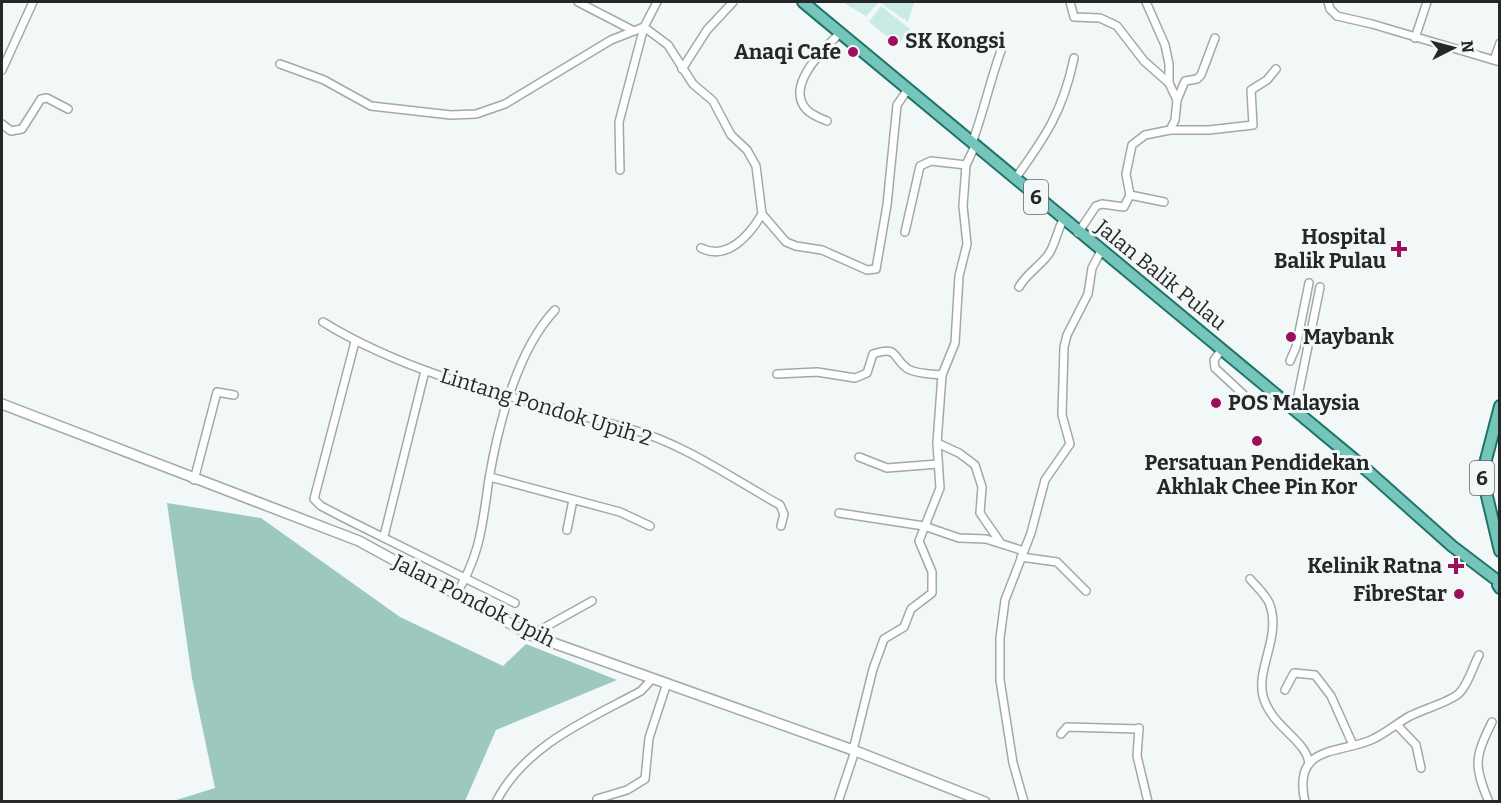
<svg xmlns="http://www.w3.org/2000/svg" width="1501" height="803" font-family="Bitter,serif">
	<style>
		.green { fill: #caebe4 }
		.forest { fill: #9cc8c0 }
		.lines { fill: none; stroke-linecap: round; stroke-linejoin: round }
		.minor-casing { stroke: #a2a9a7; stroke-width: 10 }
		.secondary-casing { stroke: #a2a9a7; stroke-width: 12 }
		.primary-casing { stroke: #1f756a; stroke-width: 14 }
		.minor { stroke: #fff; stroke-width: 7 }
		.secondary { stroke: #fff; stroke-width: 9 }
		.primary { stroke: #76c5bb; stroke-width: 10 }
		.poi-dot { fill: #9c0f5d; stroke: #f1f8f7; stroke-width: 2 }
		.labels { text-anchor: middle; stroke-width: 6; stroke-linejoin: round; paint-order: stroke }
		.shield { fill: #f1f8f7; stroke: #636666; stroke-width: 1.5 }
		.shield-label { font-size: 20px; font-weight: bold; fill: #262828 }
		.poi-label { font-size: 21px; font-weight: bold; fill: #262828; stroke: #f1f8f7; text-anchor: end }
		.street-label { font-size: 21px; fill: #262828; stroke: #f1f8f7 }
	</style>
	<rect width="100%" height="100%" fill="#f1f8f7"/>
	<g class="green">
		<path d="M 842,2 L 914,2 L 908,22 L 879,2 L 866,16 Z"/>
		<path d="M 881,6 L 910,29 L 898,45 L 869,22 Z"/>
	</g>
	<path class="forest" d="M 167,503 L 261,518 L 400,617 L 503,666 L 526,644 L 617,680 L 496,730 L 465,801 L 173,801 L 215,788 L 192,678 Z"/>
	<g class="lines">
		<g class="minor-casing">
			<g id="minor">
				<path d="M 578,2 L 634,31"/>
				<path d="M 1070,2 L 1074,17 L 1100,18 L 1117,26 L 1144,61 L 1169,83"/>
				<path d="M 1328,2 L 1330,9 L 1337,16 L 1372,24 L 1500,62"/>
				<path d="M 1415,38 L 1427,2"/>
				<path d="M 1494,60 L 1500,43"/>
				<path d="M 280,64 L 324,80 L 371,106 L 451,115 L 476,114 L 505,104 L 611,40 L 644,27 L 657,2"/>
				<path d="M 682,69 L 707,30 L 733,2"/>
				<path d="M 2,70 L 33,2"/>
				<path d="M 1177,100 L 1185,81 L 1197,79 L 1201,75 L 1215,38"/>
				<path d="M 827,121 C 820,118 811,115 806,109 C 785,85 824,49 840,33"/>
				<path d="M 2,124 L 11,131 L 22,129 L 41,99 L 47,98 L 68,109"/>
				<path d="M 1170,130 L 1209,130 L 1253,125 L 1251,90 L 1267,80 L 1276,69"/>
				<path d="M 972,143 C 984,111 990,80 1002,48"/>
				<path d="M 620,170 L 619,122 L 644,27 L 668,45 L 693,84 L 713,101 L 731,135 L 747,150 L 756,166 L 762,214 L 786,242 L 796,246 L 822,250 L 867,270 L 876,269 L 887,205 L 897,105 L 908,89"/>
				<path d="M 1015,179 C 1046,136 1063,111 1074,58"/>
				<path d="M 1130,195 L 1164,202"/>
				<path d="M 905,232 L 920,166 L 931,161 L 966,165"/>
				<path d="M 1078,233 L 1096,206 L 1102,204 L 1124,207 L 1130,195 L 1126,174 L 1132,145 L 1145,135 L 1170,130 L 1175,120 L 1177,100 L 1169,83 L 1169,64 L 1165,45 L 1146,2"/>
				<path d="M 701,248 C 727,261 749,236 762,214"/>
				<path d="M 1019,287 C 1027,273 1039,267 1048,255 C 1055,246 1057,231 1063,220"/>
				<path d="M 323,322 C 417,380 525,399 630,429 C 683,443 733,479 780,505 L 784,514 L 781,526"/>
				<path d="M 355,342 L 314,499 L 321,506 L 344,518 L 515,603"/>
				<path d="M 1222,349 L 1214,360 L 1215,368 L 1243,394"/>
				<path d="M 1290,361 L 1296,347 L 1309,283"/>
				<path d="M 777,374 L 817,372 L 855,378 L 867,373 L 873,354 C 900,345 892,359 908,369 C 917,374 931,374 942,375"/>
				<path d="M 1295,410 L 1320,287"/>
				<path d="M 937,443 L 959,453 L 975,465 L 982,487 L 980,513 L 1000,542"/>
				<path d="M 859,457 L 887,468 L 938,464"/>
				<path d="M 490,477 L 620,512 L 650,526"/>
				<path d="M 194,480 L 217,392 L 234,395"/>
				<path d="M 839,513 L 924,526 L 959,538 L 986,539 L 1024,551"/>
				<path d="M 567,530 L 573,500"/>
				<path d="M 384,536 L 425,371"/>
				<path d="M 1021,557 L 1057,562 L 1086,591"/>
				<path d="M 1250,579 C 1256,586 1267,596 1270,605 C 1281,637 1256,669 1263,696 C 1271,727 1307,740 1309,764"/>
				<path d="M 455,596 C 481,554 482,526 489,479 C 498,426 517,350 555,310"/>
				<path d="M 531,635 L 592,601"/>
				<path d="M 1285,690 L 1294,673 L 1315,675 L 1331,696 L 1353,745"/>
				<path d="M 1397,725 L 1416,745 L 1421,768"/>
				<path d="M 1139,728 L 1137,756 L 1148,802"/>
				<path d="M 1061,734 L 1067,727 L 1139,729"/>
				<path d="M 853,750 L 873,669 L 884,639 L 904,627 L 911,609 L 932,593 L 932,572 L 919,541 L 940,488 L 937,443 L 942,375 L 955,343 L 959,276 L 967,244 L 963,206 L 966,165 L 975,146"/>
				<path d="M 597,799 L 627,790 L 645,779 L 649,738 L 667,683"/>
				<path d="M 496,802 C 525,745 588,720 641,691 L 652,679"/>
				<path d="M 838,802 L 855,751"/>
				<path d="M 1024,802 L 1013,763 L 1000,680 L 1000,638 L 1005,600 L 1031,533 L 1045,480 L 1070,444 L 1062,415 L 1064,347 L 1067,335 L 1088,294 L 1092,268 L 1101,251"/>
				<path d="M 1305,802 C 1292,745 1338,754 1371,740 C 1385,734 1397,723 1410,716 C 1424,709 1446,703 1457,695 C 1467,688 1473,666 1479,655"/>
				<path d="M 1489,802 C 1473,765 1475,757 1492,722"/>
			</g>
		</g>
		<g class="secondary-casing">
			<path id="secondary" d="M 2,404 L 359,541 L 531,635 L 853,750 L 985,802"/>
		</g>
		<g class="primary-casing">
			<g id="primary">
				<path d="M 803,2 L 1361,465 L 1452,546 L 1494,578"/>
				<path d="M 1500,406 L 1482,475 L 1500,551"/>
				<path d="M 1498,585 L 1500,588"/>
			</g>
		</g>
		<use href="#minor" class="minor"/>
		<use href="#secondary" class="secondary"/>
		<use href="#primary" class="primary"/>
	</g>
	<g class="poi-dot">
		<circle cx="893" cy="41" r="6"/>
		<circle cx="853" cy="52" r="6"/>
		<path d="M1396 240h6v6h6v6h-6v6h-6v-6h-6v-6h6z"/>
		<circle cx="1291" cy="337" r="6"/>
		<circle cx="1216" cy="403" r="6"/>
		<circle cx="1257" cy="441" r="6"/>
		<path d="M1453 557h6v6h6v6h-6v6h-6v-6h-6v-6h6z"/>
		<circle cx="1459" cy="594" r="6"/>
	</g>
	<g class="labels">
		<g class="shield">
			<rect x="1024" y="180" width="24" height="34" rx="4.5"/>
			<rect x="1470" y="461" width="24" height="34" rx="4.5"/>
		</g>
		<g class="shield-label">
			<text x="1036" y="204">6</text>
			<text x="1482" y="485">6</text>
		</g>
		<g class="poi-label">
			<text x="905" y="48" text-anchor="start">SK Kongsi</text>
			<text x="841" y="59">Anaqi Cafe</text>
			<text x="1386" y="244">Hospital<tspan x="1386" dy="24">Balik Pulau</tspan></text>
			<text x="1303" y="344" text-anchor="start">Maybank</text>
			<text x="1228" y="410" text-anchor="start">POS Malaysia</text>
			<text x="1257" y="470" text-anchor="middle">Persatuan Pendidekan<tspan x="1257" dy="24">Akhlak Chee Pin Kor</tspan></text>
			<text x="1442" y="573">Kelinik Ratna</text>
			<text x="1447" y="601">FibreStar</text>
		</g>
		<g class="street-label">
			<text transform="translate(1161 275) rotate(39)" y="7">Jalan Balik Pulau</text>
			<text transform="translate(546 407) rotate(17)" y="7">Lintang Pondok Upih 2</text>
			<text transform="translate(474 601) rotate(27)" y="7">Jalan Pondok Upih</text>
		</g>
	</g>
	<rect width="1501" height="803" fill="none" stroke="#262828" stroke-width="6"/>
	<g transform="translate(1453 48) rotate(84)" stroke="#f1f8f7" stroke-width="4.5" paint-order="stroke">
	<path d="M0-4.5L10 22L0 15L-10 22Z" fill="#262828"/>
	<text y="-9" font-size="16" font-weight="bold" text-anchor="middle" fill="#262828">N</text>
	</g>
</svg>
